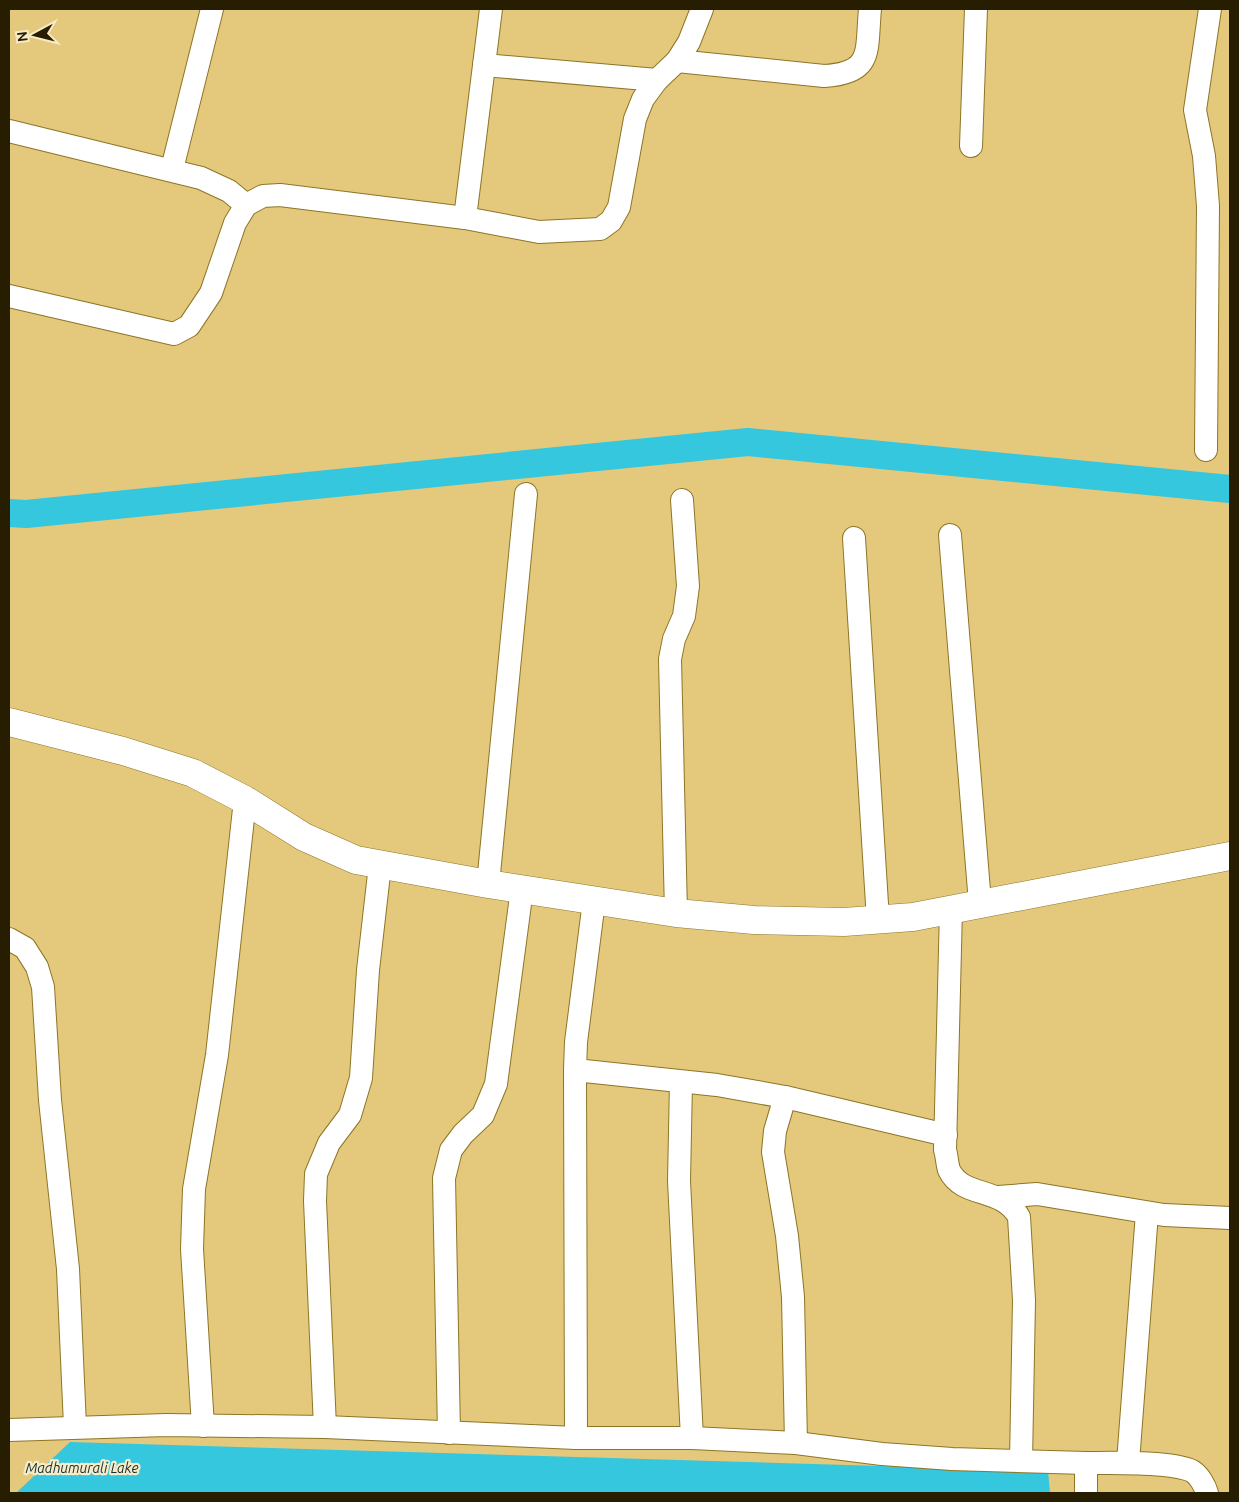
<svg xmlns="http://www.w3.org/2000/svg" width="1239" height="1502" font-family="Ubuntu,sans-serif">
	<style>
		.water { fill: #34c7de }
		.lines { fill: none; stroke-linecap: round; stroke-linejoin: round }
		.canal { stroke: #34c7de; stroke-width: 28 }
		.minor-casing { stroke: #8e7526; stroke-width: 24 }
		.tertiary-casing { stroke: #8e7526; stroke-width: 29 }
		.minor { stroke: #fff; stroke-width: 22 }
		.tertiary { stroke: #fff; stroke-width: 28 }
		.labels { text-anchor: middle; stroke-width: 4.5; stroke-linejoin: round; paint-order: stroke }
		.water-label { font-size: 14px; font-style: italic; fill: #123035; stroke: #f8ebc6 }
	</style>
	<rect width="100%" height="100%" fill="#e4c97c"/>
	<path class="water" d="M 70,1442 L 1048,1471 L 1050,1493 L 16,1493 Z"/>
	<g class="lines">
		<path class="canal" d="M 9,513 L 26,514 L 748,442 L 1230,489"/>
		<g class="minor-casing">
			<g id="minor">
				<path d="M 677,61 L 824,76 C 874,73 866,51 870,9"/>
				<path d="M 484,65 L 657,80"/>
				<path d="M 9,131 L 201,178 L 229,191 L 246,205"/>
				<path d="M 971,146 L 976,9"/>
				<path d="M 172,169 L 212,9"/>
				<path d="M 465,218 L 491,9"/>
				<path d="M 9,296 L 174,334 L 189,326 L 211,293 L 235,223 L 246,205 L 263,196 L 280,195 L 465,218 L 539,232 L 600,229 L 611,221 L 619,207 L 635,119 L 643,99 L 657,80 L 677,61 L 689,42 L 702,9"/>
				<path d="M 1206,450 L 1208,206 L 1204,156 L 1195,110 L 1210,9"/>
				<path d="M 950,535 L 980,903"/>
				<path d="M 854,538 L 878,920"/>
				<path d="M 488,884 L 526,494"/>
				<path d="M 951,909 L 945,1150 C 947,1156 947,1164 949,1170 C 963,1199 1002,1186 1019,1217 L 1024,1300 L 1021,1461"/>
				<path d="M 676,913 L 670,659 L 674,639 L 684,616 L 688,586 L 682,500"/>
				<path d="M 9,939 L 25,948 L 37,967 L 43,987 L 50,1100 L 68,1269 L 75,1426"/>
				<path d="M 575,1070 L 717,1085 L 785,1097 L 946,1135"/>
				<path d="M 681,1082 L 679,1181 L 692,1438"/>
				<path d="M 785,1097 L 775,1131 L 773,1152 L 787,1236 L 793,1297 L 796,1443"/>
				<path d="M 998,1197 L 1037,1194 L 1164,1215 L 1230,1218"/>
				<path d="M 203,1426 L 192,1249 L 194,1189 L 217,1055 L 245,800"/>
				<path d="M 325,1427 L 315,1201 L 316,1174 L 329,1143 L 350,1115 L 361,1078 L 368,970 L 380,865"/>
				<path d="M 9,1430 L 166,1425 L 325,1427 L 576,1438 L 692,1438 L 796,1443 L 882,1454 L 952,1459 L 1086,1463 L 1086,1493"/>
				<path d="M 449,1433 L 444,1178 L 451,1150 L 463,1134 L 483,1115 L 496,1084 L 522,889"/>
				<path d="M 576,1438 L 575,1070 L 576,1042 L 594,901"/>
				<path d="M 1128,1462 L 1147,1213"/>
				<path d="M 1086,1463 C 1111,1463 1171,1461 1192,1471 C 1199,1475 1205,1486 1207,1493"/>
			</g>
		</g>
		<g class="tertiary-casing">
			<path id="tertiary" d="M 9,722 L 123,751 L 193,773 L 245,800 L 304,837 L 356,860 L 488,884 L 676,913 L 754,920 L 844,922 L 913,917 L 1230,856"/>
		</g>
		<use href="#minor" class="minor"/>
		<use href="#tertiary" class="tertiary"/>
	</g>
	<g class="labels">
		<g class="water-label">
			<text x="82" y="1473">Madhumurali Lake</text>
		</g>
	</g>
	<rect width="1239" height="1502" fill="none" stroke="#271d00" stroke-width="20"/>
	<g transform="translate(35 35) rotate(263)" stroke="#f8ebc6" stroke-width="4" paint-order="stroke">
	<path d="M0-4L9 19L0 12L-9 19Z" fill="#271d00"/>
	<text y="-8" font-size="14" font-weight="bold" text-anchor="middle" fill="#271d00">N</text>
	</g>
</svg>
